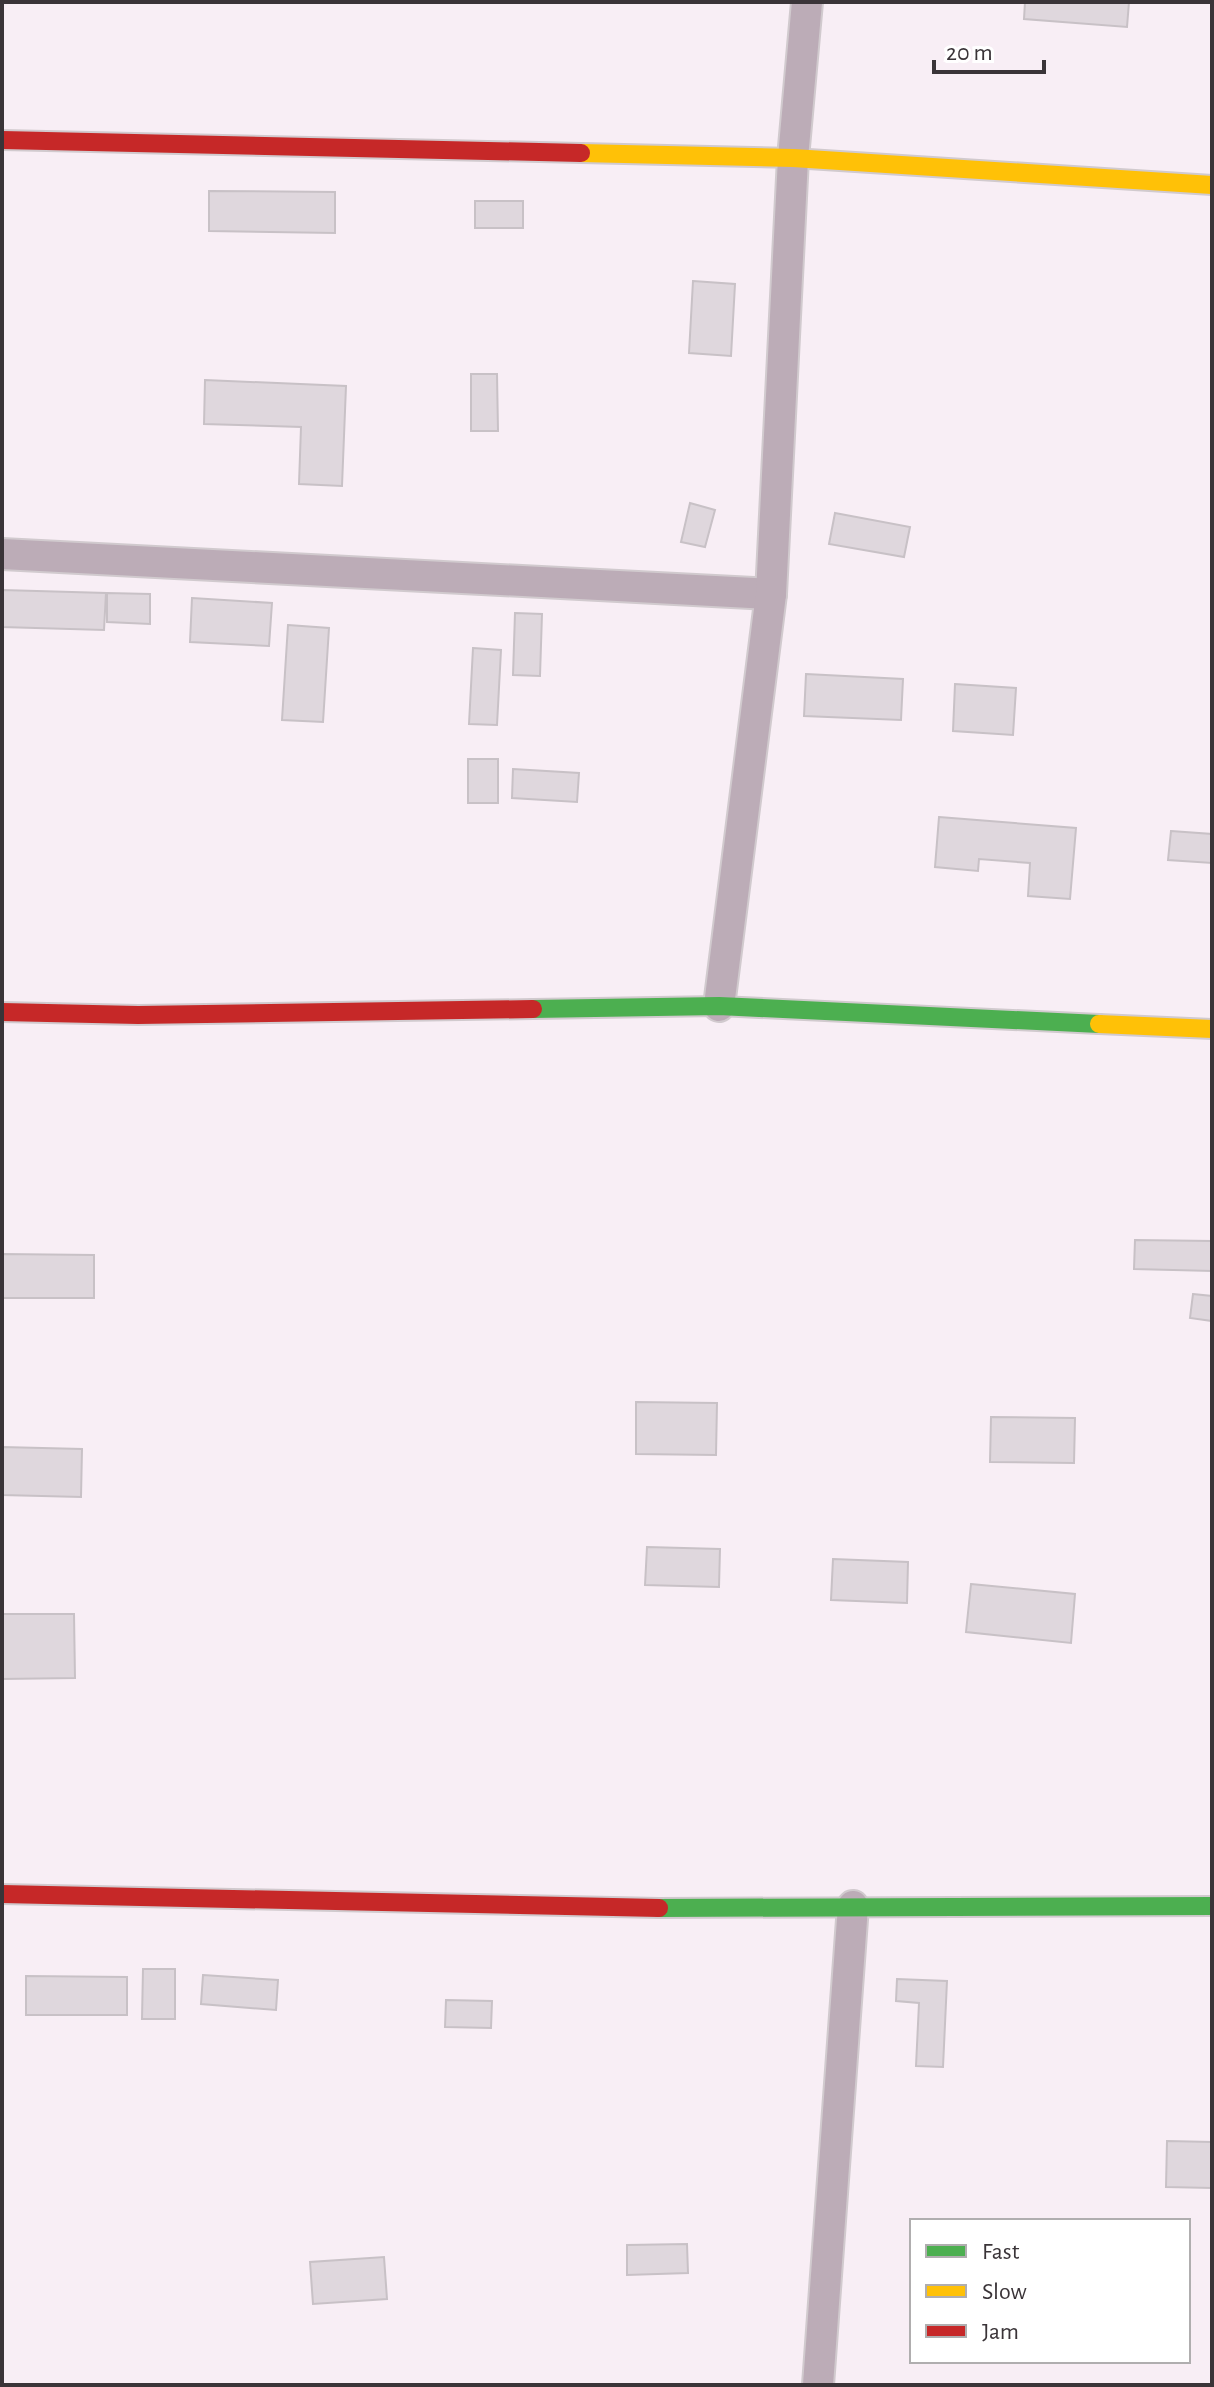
<svg xmlns="http://www.w3.org/2000/svg" width="1214" height="2387" font-family="'Alegreya Sans',sans-serif">
	<style>
		.building { fill: #dfd7dd; stroke: #c8c1c6; stroke-width: 2 }
		.lines { fill: none; stroke-linecap: round; stroke-linejoin: round }
		.street-casing { stroke: #d1cace; stroke-width: 34 }
		.fast-casing { stroke: #d1cace; stroke-width: 22 }
		.slow-casing { stroke: #d1cace; stroke-width: 22 }
		.jam-casing { stroke: #d1cace; stroke-width: 22 }
		.street { stroke: #bcacb7; stroke-width: 30 }
		.fast { stroke: #4caf50; stroke-width: 18 }
		.slow { stroke: #ffc107; stroke-width: 18 }
		.jam { stroke: #c62828; stroke-width: 18 }
	</style>
	<rect width="100%" height="100%" fill="#f8eef5"/>
	<g class="building">
		<path d="M 1025,2 L 1129,2 L 1127,27 L 1024,19 Z"/>
		<path d="M 209,191 L 335,192 L 335,233 L 209,231 Z"/>
		<rect x="475" y="201" width="48" height="27"/>
		<path d="M 693,281 L 735,284 L 731,356 L 689,353 Z"/>
		<path d="M 471,374 L 497,374 L 498,431 L 471,431 Z"/>
		<path d="M 205,380 L 346,386 L 342,486 L 299,484 L 301,427 L 204,424 Z"/>
		<path d="M 690,503 L 715,510 L 705,547 L 681,542 Z"/>
		<path d="M 835,513 L 910,527 L 904,557 L 829,544 Z"/>
		<path d="M 2,590 L 106,593 L 104,630 L 2,627 Z"/>
		<path d="M 107,593 L 150,594 L 150,624 L 107,622 Z"/>
		<path d="M 192,598 L 272,603 L 269,646 L 190,642 Z"/>
		<path d="M 515,613 L 542,614 L 540,676 L 513,675 Z"/>
		<path d="M 288,625 L 329,628 L 323,722 L 282,720 Z"/>
		<path d="M 473,648 L 501,650 L 497,725 L 469,724 Z"/>
		<path d="M 806,674 L 903,679 L 901,720 L 804,716 Z"/>
		<path d="M 955,684 L 1016,688 L 1013,735 L 953,731 Z"/>
		<rect x="468" y="759" width="30" height="44"/>
		<path d="M 513,769 L 579,773 L 577,802 L 512,798 Z"/>
		<path d="M 939,817 L 1076,828 L 1070,899 L 1028,896 L 1030,863 L 979,859 L 978,871 L 935,867 Z"/>
		<path d="M 1171,831 L 1212,834 L 1212,863 L 1168,860 Z"/>
		<path d="M 1135,1240 L 1212,1241 L 1212,1271 L 1134,1269 Z"/>
		<path d="M 2,1254 L 94,1255 L 94,1298 L 2,1298 Z"/>
		<path d="M 1193,1294 L 1212,1296 L 1212,1321 L 1190,1318 Z"/>
		<path d="M 636,1402 L 717,1403 L 716,1455 L 636,1454 Z"/>
		<path d="M 991,1417 L 1075,1418 L 1074,1463 L 990,1462 Z"/>
		<path d="M 2,1447 L 82,1449 L 81,1497 L 2,1495 Z"/>
		<path d="M 647,1547 L 720,1549 L 719,1587 L 645,1585 Z"/>
		<path d="M 833,1559 L 908,1562 L 907,1603 L 831,1600 Z"/>
		<path d="M 971,1584 L 1075,1594 L 1071,1643 L 966,1632 Z"/>
		<path d="M 2,1614 L 74,1614 L 75,1678 L 2,1679 Z"/>
		<path d="M 143,1969 L 175,1969 L 175,2019 L 142,2019 Z"/>
		<path d="M 203,1975 L 278,1980 L 276,2010 L 201,2004 Z"/>
		<path d="M 26,1976 L 127,1977 L 127,2015 L 26,2015 Z"/>
		<path d="M 897,1979 L 947,1981 L 943,2067 L 916,2066 L 919,2003 L 896,2001 Z"/>
		<path d="M 446,2000 L 492,2001 L 491,2028 L 445,2027 Z"/>
		<path d="M 1167,2141 L 1212,2142 L 1212,2188 L 1166,2187 Z"/>
		<path d="M 687,2244 L 688,2273 L 627,2275 L 627,2245 Z"/>
		<path d="M 384,2257 L 387,2299 L 313,2304 L 310,2262 Z"/>
	</g>
	<g class="lines">
		<g class="street-casing">
			<g id="street">
				<path d="M 2,554 L 771,594"/>
				<path d="M 719,1006 L 771,594 L 793,158 L 807,2"/>
				<path d="M 818,2385 L 853,1906"/>
			</g>
		</g>
		<g class="fast-casing">
			<g id="fast">
				<path d="M 533,1009 L 719,1006 L 1099,1024"/>
				<path d="M 659,1908 L 1212,1906"/>
			</g>
		</g>
		<g class="slow-casing">
			<g id="slow">
				<path d="M 581,153 L 793,158 L 1212,185"/>
				<path d="M 1099,1024 L 1212,1029"/>
			</g>
		</g>
		<g class="jam-casing">
			<g id="jam">
				<path d="M 2,140 L 581,153"/>
				<path d="M 2,1012 L 138,1015 L 533,1009"/>
				<path d="M 2,1894 L 659,1908"/>
			</g>
		</g>
		<use href="#street" class="street"/>
		<use href="#fast" class="fast"/>
		<use href="#slow" class="slow"/>
		<use href="#jam" class="jam"/>
	</g>
	<rect width="1214" height="2387" fill="none" stroke="#3a3438" stroke-width="8"/>
	<rect x="910" y="2219" width="280" height="144" fill="#ffffff" stroke="#b0aeaf" stroke-width="2"/>
	<rect x="926" y="2245" width="40" height="12" fill="#4caf50" stroke="#b0aeaf" stroke-width="2"/>
	<text x="982" y="2259" font-size="24" fill="#3a3438">Fast</text>
	<rect x="926" y="2285" width="40" height="12" fill="#ffc107" stroke="#b0aeaf" stroke-width="2"/>
	<text x="982" y="2299" font-size="24" fill="#3a3438">Slow</text>
	<rect x="926" y="2325" width="40" height="12" fill="#c62828" stroke="#b0aeaf" stroke-width="2"/>
	<text x="982" y="2339" font-size="24" fill="#3a3438">Jam</text>
	<path d="M934 60v12h110v-12" fill="none" stroke="#3a3438" stroke-width="4"/>
	<text x="946" y="60" font-size="24" fill="#3a3438" stroke="#ffffff" stroke-width="6" paint-order="stroke">20 m</text>
</svg>
